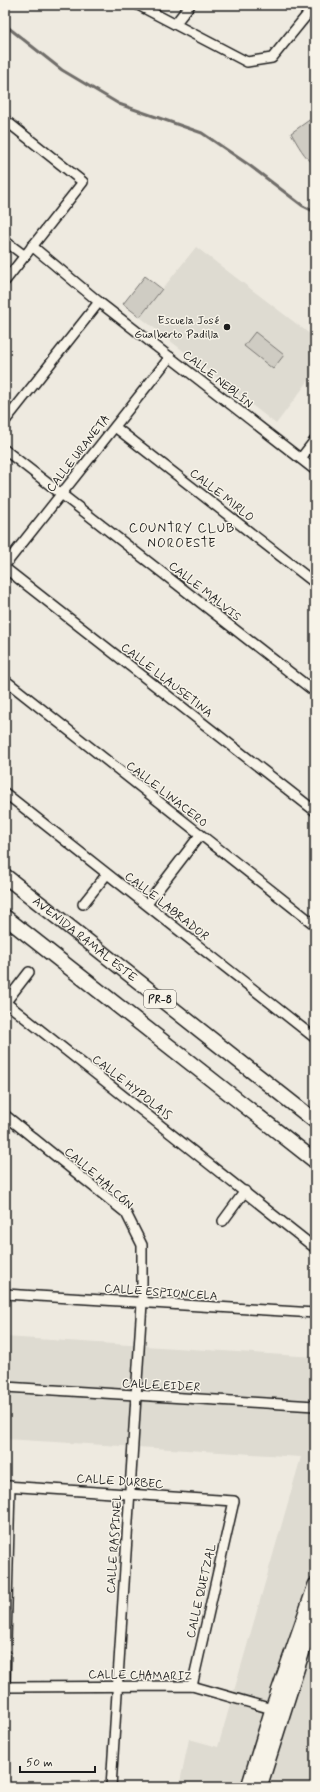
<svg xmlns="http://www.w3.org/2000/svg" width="320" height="1792" font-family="Mynerve,sans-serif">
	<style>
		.built { fill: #dedbd1 }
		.green { fill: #cfccc3; stroke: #767470 }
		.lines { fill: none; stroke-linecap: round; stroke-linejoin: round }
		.stream { stroke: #6f6d69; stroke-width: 3 }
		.street-casing { stroke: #1c1c1c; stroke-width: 12 }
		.secondary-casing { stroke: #1c1c1c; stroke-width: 16 }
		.primary-casing { stroke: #1c1c1c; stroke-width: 17 }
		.street { stroke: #f7f3e8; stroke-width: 9 }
		.secondary { stroke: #f7f3e8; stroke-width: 13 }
		.primary { stroke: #f7f3e8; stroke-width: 14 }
		.poi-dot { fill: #1c1c1c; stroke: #f7f3e8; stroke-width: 1.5 }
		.labels { text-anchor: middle; stroke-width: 3; stroke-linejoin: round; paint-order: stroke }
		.shield { fill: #f7f3e8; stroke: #5e5c59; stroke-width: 1 }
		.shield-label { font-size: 11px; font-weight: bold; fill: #1c1c1c }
		.poi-label { font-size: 12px; fill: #1c1c1c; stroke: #f7f3e8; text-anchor: end }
		.street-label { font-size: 12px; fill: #1c1c1c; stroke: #f7f3e8 }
		.neighbourhood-label { font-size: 13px; letter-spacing: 1px; fill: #1c1c1c; stroke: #f7f3e8 }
	</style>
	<rect width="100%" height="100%" fill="#eeeae0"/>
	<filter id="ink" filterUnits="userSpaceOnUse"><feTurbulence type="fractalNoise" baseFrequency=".025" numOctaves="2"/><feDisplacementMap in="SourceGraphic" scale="8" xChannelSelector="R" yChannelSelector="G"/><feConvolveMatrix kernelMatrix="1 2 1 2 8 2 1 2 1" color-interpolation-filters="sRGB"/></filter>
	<g filter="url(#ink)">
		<g class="built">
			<path d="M 196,247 L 315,338 L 315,372 L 276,424 L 140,317 Z"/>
			<path d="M 5,1337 L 315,1357 L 315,1787 L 179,1787 L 189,1739 L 218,1747 L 301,1457 L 5,1439 Z"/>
		</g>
		<g class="green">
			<path d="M 315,116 L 315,165 C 304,157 298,145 291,133 Z"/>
			<path d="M 145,276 L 162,289 L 140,317 L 123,304 Z"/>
			<path d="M 255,332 L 284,355 L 273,369 L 244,346 Z"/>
		</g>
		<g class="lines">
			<path class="stream" d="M 5,25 L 62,70 L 119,104 L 202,133 L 249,165 L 303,206 L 315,212"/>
			<g class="street-casing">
				<g id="street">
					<path d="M 138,5 L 247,62 L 272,58 L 315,5"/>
					<path d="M 175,24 L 190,5"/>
					<path d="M 5,120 L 83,182 L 5,281"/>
					<path d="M 5,241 L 25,256"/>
					<path d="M 32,246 L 99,302 L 315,470"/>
					<path d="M 5,421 L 99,302"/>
					<path d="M 115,427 L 315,583"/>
					<path d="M 5,450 L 315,692"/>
					<path d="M 301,458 L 315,440"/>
					<path d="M 5,565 L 170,357"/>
					<path d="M 5,568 L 315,811"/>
					<path d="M 5,680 L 315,925"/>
					<path d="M 5,793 L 315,1038"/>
					<path d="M 83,904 L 107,874"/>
					<path d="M 147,904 L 200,835"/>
					<path d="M 5,1002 L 315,1248"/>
					<path d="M 5,1003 L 29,972"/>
					<path d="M 5,1115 L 126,1213 L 142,1245 L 142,1303 L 111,1787"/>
					<path d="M 223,1221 L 245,1191"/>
					<path d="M 5,1294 L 315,1313"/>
					<path d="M 5,1387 L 315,1406"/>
					<path d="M 5,1486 L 234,1501 L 192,1686"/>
					<path d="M 5,1682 L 10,1486"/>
					<path d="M 5,1687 L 192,1686 L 272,1709"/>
				</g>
			</g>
			<g class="secondary-casing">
				<g id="secondary">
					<path d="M 248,1787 L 272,1709 L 315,1585"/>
					<path d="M 260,1787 L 315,1613"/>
				</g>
			</g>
			<g class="primary-casing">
				<g id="primary">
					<path id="s1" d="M 5,876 L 315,1121"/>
					<path d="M 5,917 L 315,1161"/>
				</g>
			</g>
			<use href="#street" class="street"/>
			<use href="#secondary" class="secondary"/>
			<use href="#primary" class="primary"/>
		</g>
	</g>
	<circle class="poi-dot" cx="227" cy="327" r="4"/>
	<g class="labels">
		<rect class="shield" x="144" y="990" width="32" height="18" rx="3"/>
		<g class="shield-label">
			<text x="160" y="1003">PR-8</text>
		</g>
		<g class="poi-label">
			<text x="219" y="324">Escuela José<tspan x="219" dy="14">Gualberto Padilla</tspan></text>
		</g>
		<g class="street-label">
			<text transform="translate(218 379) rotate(38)" y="4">CALLE NEBLÍN</text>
			<text transform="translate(78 453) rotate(-52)" y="4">CALLE URANETA</text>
			<text transform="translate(222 495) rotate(38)" y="4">CALLE MIRLO</text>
			<text transform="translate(205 591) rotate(38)" y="4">CALLE MALVIS</text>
			<text transform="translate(167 680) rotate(38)" y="4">CALLE LLAUSETINA</text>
			<text transform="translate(167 794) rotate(38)" y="4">CALLE LINACERO</text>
			<text transform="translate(167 906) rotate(38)" y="4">CALLE LABRADOR</text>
			<text dy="4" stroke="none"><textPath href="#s1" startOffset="102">AVENIDA RAMAL ESTE</textPath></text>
			<text transform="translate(132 1087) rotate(38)" y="4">CALLE HYPOLAIS</text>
			<text transform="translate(99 1178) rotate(41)" y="4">CALLE HALCÓN</text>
			<text transform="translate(161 1292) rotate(4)" y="4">CALLE ESPIONCELA</text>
			<text transform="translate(161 1385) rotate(3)" y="4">CALLE EIDER</text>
			<text transform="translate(120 1481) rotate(4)" y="4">CALLE DURBEC</text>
			<text transform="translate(114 1544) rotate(-86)" y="4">CALLE RASPINEL</text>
			<text transform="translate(201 1591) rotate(-77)" y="4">CALLE QUETZAL</text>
			<text transform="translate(140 1675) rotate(1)" y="4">CALLE CHAMARIZ</text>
		</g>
		<g class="neighbourhood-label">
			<text x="182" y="532">COUNTRY CLUB<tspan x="182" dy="15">NOROESTE</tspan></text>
		</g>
	</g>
	<rect width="320" height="1792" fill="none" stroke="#f7f3e8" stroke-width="20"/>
	<rect x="10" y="10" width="300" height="1772" fill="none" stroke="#1c1c1c" stroke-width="1.5" filter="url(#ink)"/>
	<path d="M20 1766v6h75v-6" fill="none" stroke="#1c1c1c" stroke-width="2"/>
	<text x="26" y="1766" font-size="12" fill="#1c1c1c" stroke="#f7f3e8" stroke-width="3" paint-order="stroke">50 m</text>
</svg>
